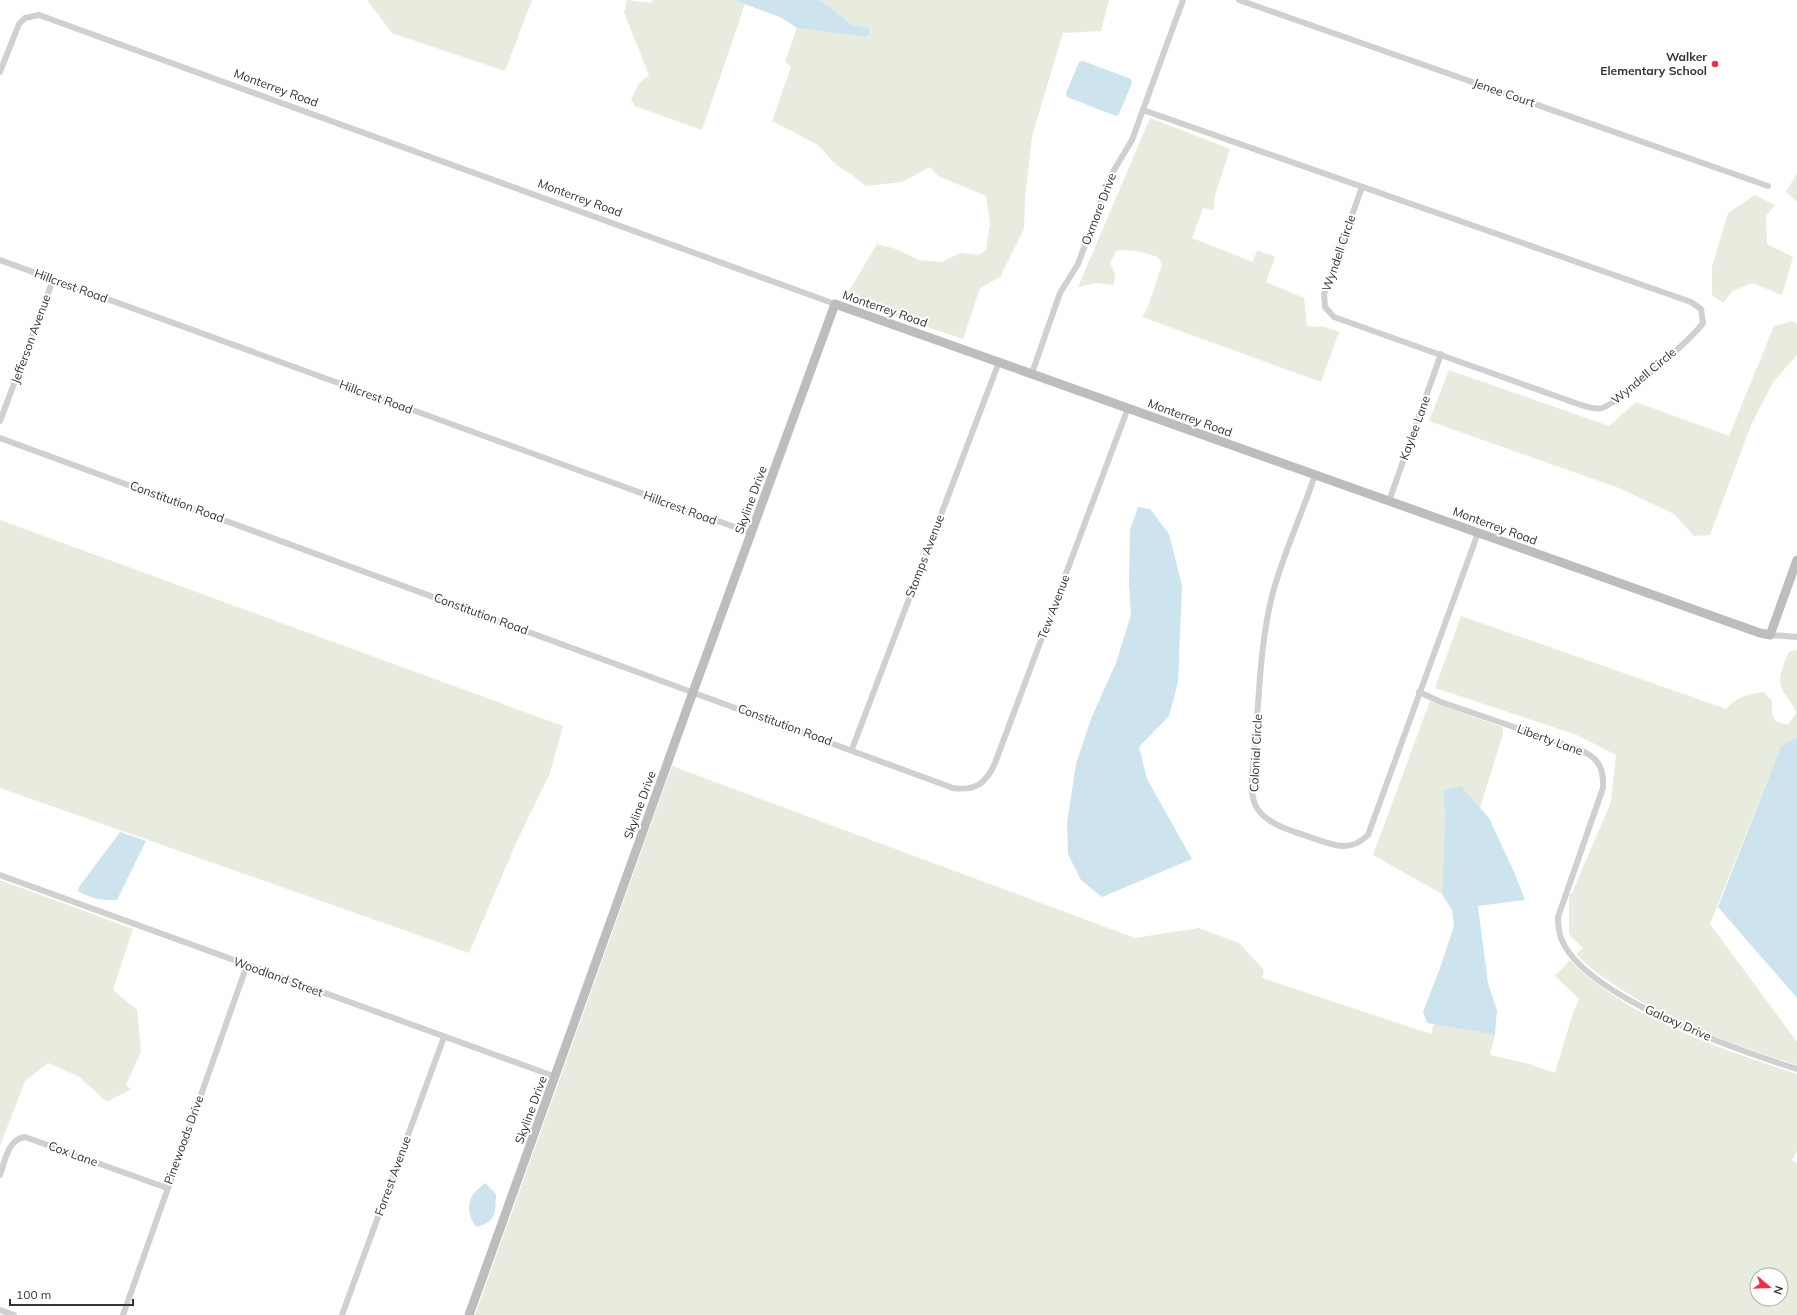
<svg xmlns="http://www.w3.org/2000/svg" width="1797" height="1315" font-family="Mulish,sans-serif">
	<style>
		.green { fill: #e7ecde; fill-rule: evenodd }
		.water { fill: #cde4ef }
		.lines { fill: none; stroke-linecap: round; stroke-linejoin: round }
		.street { stroke: #d0d0d0; stroke-width: 6 }
		.secondary { stroke: #bdbdbd; stroke-width: 9 }
		.poi-dot { fill: #ee304a; stroke: #fff; stroke-width: 1.5 }
		.labels { text-anchor: middle; stroke-width: 4; stroke-linejoin: round; paint-order: stroke }
		.poi-label { font-size: 12px; font-weight: bold; fill: #333; stroke: #fff; text-anchor: end }
		.street-label { font-size: 12px; fill: #333; stroke: #fff }
	</style>
	<rect width="100%" height="100%" fill="#fff"/>
	<g class="green">
		<path d="M 367,0 L 532,0 L 505,71 L 392,33 Z"/>
		<path d="M 627,0 L 651,3 L 653,0 L 734,0 L 745,4 L 702,130 L 635,106 L 631,99 L 640,82 L 649,75 L 624,12 Z"/>
		<path d="M 820,0 L 1109,0 L 1101,31 L 1063,33 L 1032,136 L 1025,199 L 1024,229 L 1000,277 L 980,288 L 963,339 L 844,299 L 877,244 L 896,249 L 919,260 L 942,262 L 960,253 L 979,255 L 986,250 L 990,224 L 986,196 L 938,176 L 930,167 L 902,182 L 866,186 L 851,174 L 836,165 L 818,145 L 772,121 L 791,67 L 785,62 L 797,28 L 869,37 L 869,28 L 851,24 Z"/>
		<path d="M 1150,118 L 1230,149 L 1215,195 L 1214,210 L 1203,208 L 1192,238 L 1253,262 L 1257,250 L 1275,257 L 1266,282 L 1304,298 L 1307,326 L 1325,327 L 1339,332 L 1321,382 L 1142,317 L 1148,307 L 1162,265 L 1158,257 C 1143,252 1131,249 1116,251 L 1110,263 C 1114,271 1117,276 1113,285 L 1096,283 L 1078,287 Z"/>
		<path d="M 1797,173 L 1797,202 L 1786,192 Z"/>
		<path d="M 1755,195 L 1775,205 L 1766,216 L 1767,244 L 1793,257 L 1782,295 L 1752,283 L 1733,291 L 1723,303 L 1712,295 L 1712,267 L 1728,213 Z"/>
		<path d="M 1793,321 L 1797,324 L 1797,355 L 1773,382 L 1751,425 L 1710,535 L 1694,536 L 1674,514 L 1619,488 L 1429,421 L 1449,370 L 1609,426 L 1636,402 L 1729,436 L 1774,326 Z"/>
		<path d="M 0,520 L 563,726 L 550,773 L 517,841 L 469,953 L 0,788 Z"/>
		<path d="M 1461,616 L 1726,709 C 1735,697 1750,694 1764,692 L 1772,701 L 1772,713 L 1775,721 L 1788,725 L 1796,713 C 1793,704 1788,699 1783,691 C 1776,679 1784,664 1789,652 L 1797,649 L 1797,737 L 1781,746 L 1710,924 L 1797,1042 L 1797,1065 C 1735,1045 1671,1023 1616,986 C 1602,977 1588,967 1576,954 L 1583,948 L 1569,934 L 1569,895 L 1572,893 L 1611,802 L 1616,755 L 1577,735 L 1435,688 Z"/>
		<path d="M 1430,701 L 1502,727 L 1503,734 L 1480,808 L 1461,786 L 1443,790 L 1445,817 L 1442,894 L 1373,855 Z"/>
		<path d="M 672,766 L 1135,938 L 1199,928 L 1239,943 L 1264,970 L 1262,978 L 1431,1034 L 1434,1024 L 1495,1035 L 1490,1055 L 1529,1064 L 1555,1073 L 1572,1016 L 1579,999 L 1555,976 L 1570,960 C 1624,1017 1723,1050 1797,1074 L 1797,1151 L 1792,1160 L 1797,1163 L 1797,1315 L 475,1315 ZM 1757,1275 L 1781,1275 L 1781,1299 L 1757,1299 Z"/>
		<path d="M 0,880 L 133,929 L 113,990 L 137,1010 L 141,1052 L 126,1085 L 131,1089 L 107,1102 L 78,1076 L 48,1063 L 25,1081 L 0,1146 Z"/>
	</g>
	<g class="water">
		<path d="M 734,0 L 820,0 L 851,24 L 869,28 L 870,35 L 866,37 L 797,28 L 782,18 Z"/>
		<path d="M 1083,61 L 1131,79 L 1132,83 L 1119,114 L 1116,116 L 1067,97 L 1066,93 L 1079,62 Z"/>
		<path d="M 1138,507 L 1150,509 L 1169,534 L 1182,586 L 1178,682 L 1169,716 L 1139,747 L 1147,779 L 1192,859 L 1102,897 L 1081,880 L 1068,854 L 1067,823 L 1076,764 L 1091,719 L 1116,663 L 1131,615 L 1129,585 L 1130,530 Z"/>
		<path d="M 1797,737 L 1797,998 L 1718,907 L 1781,746 Z"/>
		<path d="M 1461,786 L 1489,818 L 1514,872 L 1525,900 L 1478,906 L 1488,983 L 1497,1011 L 1495,1035 L 1427,1023 L 1423,1012 L 1440,968 L 1454,926 L 1452,910 L 1442,894 L 1445,817 L 1443,790 Z"/>
		<path d="M 120,832 L 146,841 L 117,900 C 102,901 90,898 78,891 L 79,887 Z"/>
		<path d="M 485,1183 L 496,1194 C 495,1213 497,1221 477,1227 C 468,1219 466,1201 475,1192 C 478,1189 482,1186 485,1183 Z"/>
	</g>
	<g class="lines">
		<g class="street">
			<path d="M 1239,0 L 1768,186"/>
			<path d="M 0,72 L 19,24 L 25,18 L 39,15 L 835,304"/>
			<path d="M 1143,110 L 1691,302 L 1701,309 L 1703,323 C 1693,338 1618,403 1602,408 C 1596,410 1588,407 1581,405 L 1334,317 L 1325,307 L 1324,294 L 1362,187"/>
			<path d="M 0,260 L 751,533"/>
			<path d="M 1032,373 L 1060,293 L 1078,264 L 1110,177 L 1132,140 L 1183,0"/>
			<path d="M 0,421 L 53,280"/>
			<path d="M 0,438 L 953,788 C 975,791 986,784 995,763 L 1128,408"/>
			<path d="M 1315,475 C 1302,514 1284,552 1273,592 C 1260,642 1259,697 1255,748 C 1254,766 1247,792 1257,808 C 1268,826 1297,832 1315,839 C 1336,846 1351,852 1368,835 L 1478,533"/>
			<path d="M 1389,501 L 1441,354"/>
			<path d="M 1770,635 L 1797,637"/>
			<path d="M 1419,692 L 1441,702 L 1578,749 C 1598,757 1604,767 1603,788 L 1558,917 C 1558,925 1559,932 1561,938 C 1583,997 1740,1051 1797,1069"/>
			<path d="M 852,749 L 999,362"/>
			<path d="M 0,875 L 556,1077"/>
			<path d="M 0,1175 C 5,1161 8,1139 25,1137 L 167,1188"/>
			<path d="M 0,1310 L 14,1315"/>
			<path d="M 123,1315 L 247,965"/>
			<path d="M 342,1315 L 444,1037"/>
		</g>
		<path class="secondary" d="M 469,1315 L 693,692 L 835,304 L 1760,633 L 1770,635 L 1797,560"/>
	</g>
	<circle class="poi-dot" cx="1715" cy="64" r="4"/>
	<g class="labels">
		<g class="poi-label">
			<text x="1707" y="61">Walker<tspan x="1707" dy="14">Elementary School</tspan></text>
		</g>
		<g class="street-label">
			<text transform="translate(276 88) rotate(20)" y="4">Monterrey Road</text>
			<text transform="translate(1504 93) rotate(19)" y="4">Jenee Court</text>
			<text transform="translate(580 198) rotate(20)" y="4">Monterrey Road</text>
			<text transform="translate(1099 209) rotate(-69)" y="4">Oxmore Drive</text>
			<text transform="translate(1339 253) rotate(-71)" y="4">Wyndell Circle</text>
			<text transform="translate(71 286) rotate(20)" y="4">Hillcrest Road</text>
			<text transform="translate(885 309) rotate(19)" y="4">Monterrey Road</text>
			<text transform="translate(31 339) rotate(-70)" y="4">Jefferson Avenue</text>
			<text transform="translate(1644 376) rotate(-40)" y="4">Wyndell Circle</text>
			<text transform="translate(376 397) rotate(20)" y="4">Hillcrest Road</text>
			<text transform="translate(1190 418) rotate(20)" y="4">Monterrey Road</text>
			<text transform="translate(1415 428) rotate(-70)" y="4">Kaylee Lane</text>
			<text transform="translate(751 500) rotate(-70)" y="4">Skyline Drive</text>
			<text transform="translate(177 502) rotate(20)" y="4">Constitution Road</text>
			<text transform="translate(680 508) rotate(20)" y="4">Hillcrest Road</text>
			<text transform="translate(1495 526) rotate(20)" y="4">Monterrey Road</text>
			<text transform="translate(925 556) rotate(-69)" y="4">Stamps Avenue</text>
			<text transform="translate(1054 607) rotate(-69)" y="4">Tew Avenue</text>
			<text transform="translate(481 614) rotate(20)" y="4">Constitution Road</text>
			<text transform="translate(785 725) rotate(20)" y="4">Constitution Road</text>
			<text transform="translate(1550 740) rotate(20)" y="4">Liberty Lane</text>
			<text transform="translate(1256 753) rotate(-87)" y="4">Colonial Circle</text>
			<text transform="translate(640 805) rotate(-70)" y="4">Skyline Drive</text>
			<text transform="translate(278 977) rotate(20)" y="4">Woodland Street</text>
			<text transform="translate(1678 1023) rotate(24)" y="4">Galaxy Drive</text>
			<text transform="translate(531 1110) rotate(-70)" y="4">Skyline Drive</text>
			<text transform="translate(184 1140) rotate(-70)" y="4">Pinewoods Drive</text>
			<text transform="translate(73 1154) rotate(20)" y="4">Cox Lane</text>
			<text transform="translate(393 1176) rotate(-70)" y="4">Forrest Avenue</text>
		</g>
	</g>
	<g transform="translate(1769 1287) rotate(109)"><circle r="19" fill="#ffffff" stroke="#adadad"/>
	<path d="M0-3L7 15L0 10L-7 15Z" fill="#ee304a"/>
	<text y="-6" font-size="11" font-weight="bold" text-anchor="middle" fill="#333333">N</text>
	</g>
	<path d="M10 1299v6h123v-6" fill="none" stroke="#333333" stroke-width="2"/>
	<text x="16" y="1299" font-size="12" fill="#333333" stroke="#ffffff" stroke-width="3" paint-order="stroke">100 m</text>
</svg>
